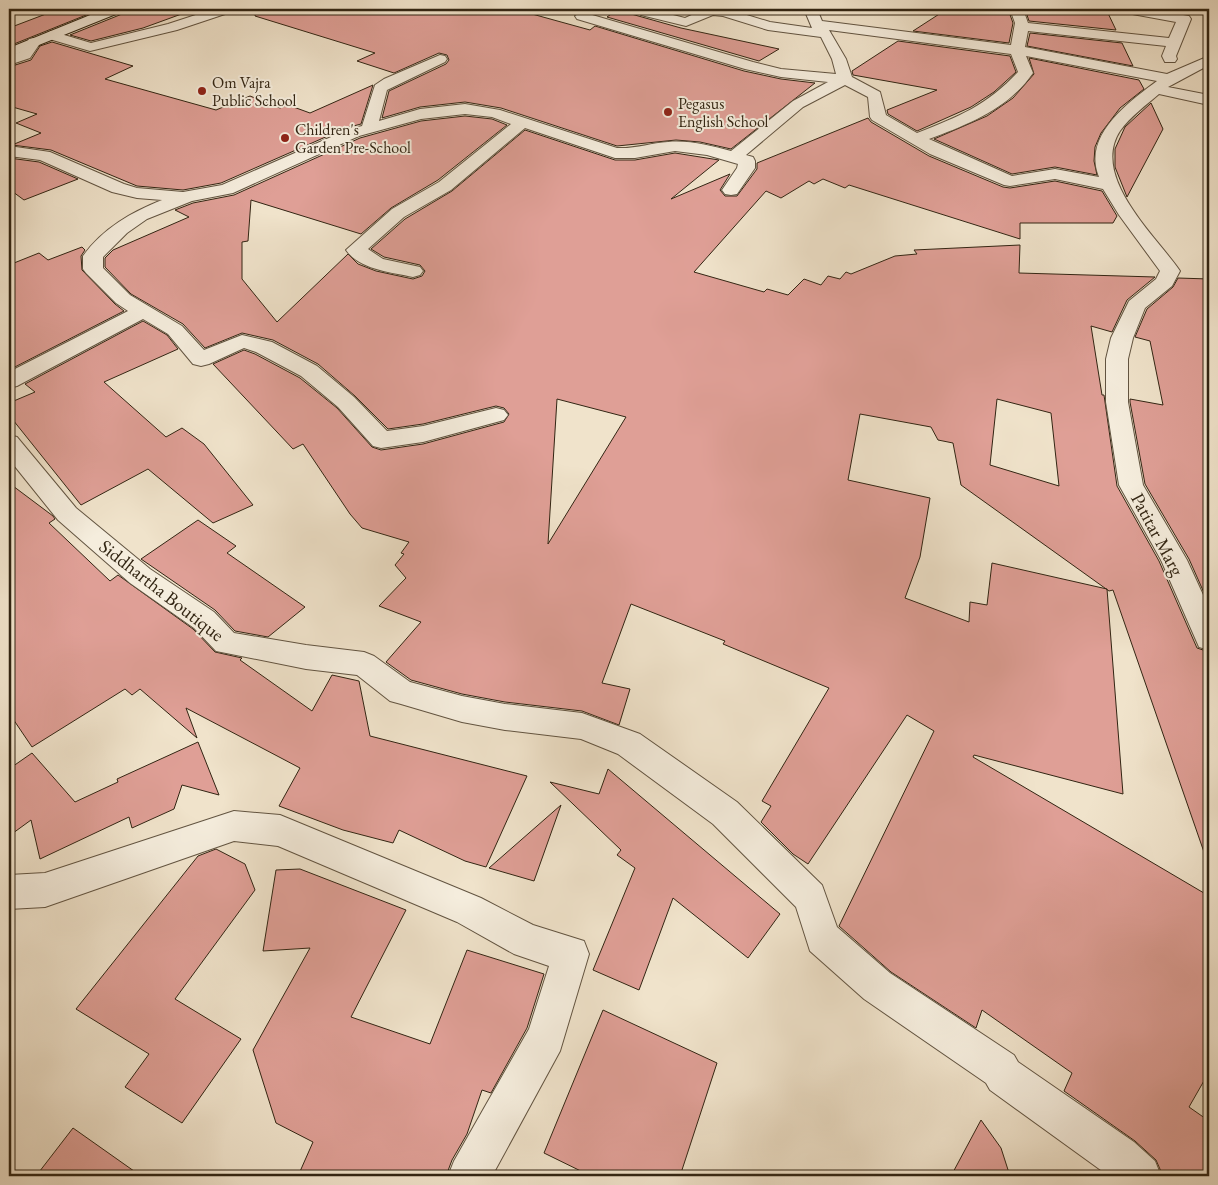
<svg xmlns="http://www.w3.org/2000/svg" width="1218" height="1185" font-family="'EB Garamond',serif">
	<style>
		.building { fill: #df9f96; stroke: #322513; fill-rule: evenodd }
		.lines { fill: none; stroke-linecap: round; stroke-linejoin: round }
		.street-casing { stroke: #625441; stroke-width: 2 }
		.secondary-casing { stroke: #322513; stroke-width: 2 }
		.street { fill: #f5eddd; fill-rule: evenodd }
		.secondary { fill: #f5eddd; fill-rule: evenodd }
		.poi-dot { fill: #8f2418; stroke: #f5eddd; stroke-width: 2 }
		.labels { text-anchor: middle; stroke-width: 4; stroke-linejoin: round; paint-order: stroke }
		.far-poi-label { font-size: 16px; fill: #322513; stroke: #f5eddd; text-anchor: start }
		.street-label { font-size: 19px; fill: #322513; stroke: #f5eddd }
	</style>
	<rect width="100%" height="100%" fill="#f0e3cb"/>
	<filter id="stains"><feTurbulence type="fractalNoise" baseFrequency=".004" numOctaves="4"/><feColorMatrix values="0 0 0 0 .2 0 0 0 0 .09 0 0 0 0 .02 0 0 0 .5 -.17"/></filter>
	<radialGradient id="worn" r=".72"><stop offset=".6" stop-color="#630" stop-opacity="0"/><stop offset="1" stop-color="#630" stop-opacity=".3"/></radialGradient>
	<g class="building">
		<path d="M 59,9 L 101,9 L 9,46 L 9,28 Z"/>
		<path d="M 125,9 L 186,9 L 187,12 L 143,28 L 91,41 L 70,35 L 122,14 Z"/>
		<path d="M 256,9 L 514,9 L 590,30 L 595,26 L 744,71 L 781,79 L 815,83 L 731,149 L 700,142 L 676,140 L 617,146 L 501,108 L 465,102 L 420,107 L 382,118 L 389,91 L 446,64 L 449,60 L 447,55 L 439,53 L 394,73 L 357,61 L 375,53 L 255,16 Z"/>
		<path d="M 947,9 L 1008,9 L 1013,23 L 1009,43 L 913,31 Z"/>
		<path d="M 1025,9 L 1106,9 L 1116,30 L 1029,21 Z"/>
		<path d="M 617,10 L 681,28 L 779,49 L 759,61 L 607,17 Z"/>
		<path d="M 1030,33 L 1122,43 L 1133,66 L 1027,46 Z"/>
		<path d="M 898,41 L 1010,56 L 1016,72 L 994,92 L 971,107 L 917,131 L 888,114 L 887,110 L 937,90 L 853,75 L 852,71 Z"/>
		<path d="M 52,42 L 133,66 L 105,79 L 216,110 L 250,96 L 280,108 L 288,105 L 310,113 L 373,85 L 361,124 L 346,128 L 221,183 L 183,190 L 137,186 L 51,150 L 12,145 L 41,133 L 16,123 L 37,114 L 9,106 L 9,67 L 31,60 L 40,46 Z"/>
		<path d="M 1029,58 L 1139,80 L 1144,89 L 1120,108 L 1101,133 L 1095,147 L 1094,161 L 1097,175 L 1055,167 L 1012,174 L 934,139 L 987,116 L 1013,98 L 1034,74 Z"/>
		<path d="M 1151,103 L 1163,129 L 1127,197 L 1115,167 L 1115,149 L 1125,127 Z"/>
		<path d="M 465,116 L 492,119 L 507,125 L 438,180 L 391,208 L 361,234 L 251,200 L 248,241 L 242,242 L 242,279 L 277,322 L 348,254 L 358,264 L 376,271 L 413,279 L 422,276 L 425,271 L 420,265 L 384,257 L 371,249 L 405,219 L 452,191 L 525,130 L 615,160 L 635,160 L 675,153 L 719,160 L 671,199 L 730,174 L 720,190 L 725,196 L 737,196 L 757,169 L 757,163 L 868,118 L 871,122 L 929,156 L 1003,187 L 1010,188 L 1055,181 L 1102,191 L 1117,216 L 1113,223 L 1020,223 L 1020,239 L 849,185 L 845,188 L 823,179 L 814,184 L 809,181 L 781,198 L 766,191 L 694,272 L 764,292 L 767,289 L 788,295 L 804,279 L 821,285 L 828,276 L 840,279 L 846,272 L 851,274 L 895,256 L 917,254 L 914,250 L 1020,245 L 1019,273 L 1155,277 L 1127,300 L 1112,332 L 1091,326 L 1102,395 L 1104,395 L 1117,486 L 1159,561 L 1197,648 L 1209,652 L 1209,854 L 1205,855 L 1113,590 L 1109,591 L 961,485 L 953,443 L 938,440 L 931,427 L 860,414 L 848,480 L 930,498 L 920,557 L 905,598 L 969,622 L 970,602 L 987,605 L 992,563 L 1107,589 L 1123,794 L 974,755 L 973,757 L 1209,896 L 1209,1072 L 1189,1107 L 1209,1121 L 1209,1176 L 1163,1176 L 1156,1160 L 1135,1141 L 1064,1091 L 1072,1073 L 982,1010 L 976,1028 L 891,972 L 839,926 L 934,731 L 907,715 L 808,864 L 793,854 L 761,822 L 771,806 L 762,801 L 829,688 L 723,644 L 725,641 L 631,604 L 602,683 L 630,689 L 619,725 L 582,711 L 505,702 L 462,694 L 411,680 L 386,662 L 421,622 L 379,606 L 406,578 L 395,565 L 404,554 L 401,553 L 409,542 L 362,528 L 350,514 L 303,444 L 293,449 L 213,364 L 244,350 L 255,354 L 300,378 L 337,408 L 372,447 L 381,450 L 423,444 L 504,422 L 509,414 L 504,408 L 496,406 L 423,424 L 388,429 L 355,396 L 318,364 L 273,340 L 242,333 L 205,348 L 183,324 L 131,294 L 105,267 L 105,258 L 113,250 L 189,217 L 175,210 L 193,203 L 234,195 L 360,138 L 421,121 ZM 557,399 L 626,417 L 548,544 ZM 997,399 L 1051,413 L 1059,486 L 990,465 Z"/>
		<path d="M 9,158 L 39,162 L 78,179 L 24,200 L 9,189 Z"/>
		<path d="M 82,247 L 85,250 L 81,256 L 82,270 L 115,304 L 124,311 L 9,370 L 9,265 L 39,253 L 48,260 Z"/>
		<path d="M 1178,278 L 1209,279 L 1209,604 L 1189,559 L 1145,484 L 1130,402 L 1130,399 L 1163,405 L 1150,341 L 1135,337 L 1147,309 L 1173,287 Z"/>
		<path d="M 143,321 L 167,335 L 178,349 L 104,382 L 166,437 L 182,428 L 204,444 L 253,505 L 213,523 L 148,469 L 81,505 L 9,415 L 9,403 L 35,392 L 25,384 Z"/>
		<path d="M 9,483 L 53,516 L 55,519 L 49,523 L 110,581 L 118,575 L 193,629 L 215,652 L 242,658 L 240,660 L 312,711 L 332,675 L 359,681 L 370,736 L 527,776 L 486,867 L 465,861 L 399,830 L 393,843 L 343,830 L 279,806 L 300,768 L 186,708 L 197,738 L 140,689 L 132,695 L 125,689 L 32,747 L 9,713 Z"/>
		<path d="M 198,520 L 236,546 L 227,553 L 305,607 L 268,637 L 235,631 L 215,610 L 141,559 Z"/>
		<path d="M 198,742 L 219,795 L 182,785 L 174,809 L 132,828 L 129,817 L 40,859 L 31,820 L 9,836 L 9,769 L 32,753 L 75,802 L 118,782 L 117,779 Z"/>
		<path d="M 608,769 L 780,914 L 748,958 L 673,898 L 639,990 L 593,970 L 635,868 L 617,855 L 621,850 L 550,782 L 599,794 Z"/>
		<path d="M 561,805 L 534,881 L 489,868 Z"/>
		<path d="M 216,849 L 245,864 L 255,890 L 175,999 L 241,1039 L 182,1123 L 125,1087 L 149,1054 L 76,1009 L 198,856 Z"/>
		<path d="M 300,869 L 406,910 L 351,1017 L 430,1044 L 467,950 L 544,974 L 527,1028 L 491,1093 L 482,1090 L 467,1134 L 452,1160 L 446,1176 L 298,1176 L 313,1142 L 276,1123 L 253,1050 L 310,948 L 263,951 L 276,870 Z"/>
		<path d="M 603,1010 L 717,1063 L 680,1176 L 591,1176 L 544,1153 Z"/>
		<path d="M 981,1120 L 1001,1148 L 1010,1176 L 951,1176 Z"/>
		<path d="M 73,1128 L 141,1176 L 36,1176 Z"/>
	</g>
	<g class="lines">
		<g class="street-casing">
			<g id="street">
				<path d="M 214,9 L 233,9 L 231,12 L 177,30 L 90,51 L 46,38 L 44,35 L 51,31 L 91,43 L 168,24 Z"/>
				<path d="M 641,9 L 649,9 L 685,18 L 705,9 L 727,9 L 770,22 L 812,28 L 804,9 L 817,9 L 822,21 L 1011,45 L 1015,23 L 1010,9 L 1023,9 L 1028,23 L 1169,38 L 1176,22 L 1127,13 L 1120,9 L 1148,9 L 1189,16 L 1191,19 L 1176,56 L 1177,59 L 1175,62 L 1165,62 L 1162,56 L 1166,46 L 1028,31 L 1025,47 L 1167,74 L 1209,56 L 1209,65 L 1168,87 L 1209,95 L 1209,105 L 1159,94 C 1146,105 1130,117 1120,131 C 1090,177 1156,236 1180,271 L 1172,286 L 1145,308 L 1133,338 L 1128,359 L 1128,402 L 1143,485 L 1187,560 L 1209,608 L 1209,650 L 1199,647 L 1161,560 L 1119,485 L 1106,402 L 1106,359 L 1111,338 L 1129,301 L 1156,279 L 1160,271 L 1119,215 L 1103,189 L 1055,179 L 1010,186 L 1004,185 L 930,154 L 872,120 L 870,117 L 868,97 L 845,85 L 803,107 L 746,155 L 753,157 L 755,161 L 755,168 L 737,194 L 731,195 L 725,194 L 722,190 L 737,168 L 738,164 L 707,155 L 675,151 L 635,158 L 615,158 L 525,128 L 451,190 L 404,217 L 368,249 L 383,259 L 420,267 L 423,271 L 420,275 L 413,277 C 391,272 360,270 346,250 L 392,209 L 439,182 L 511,124 L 492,117 L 465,114 L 421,119 L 359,136 L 233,193 L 192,201 L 147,219 L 127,233 L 103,257 L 103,268 L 130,295 L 182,326 L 204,350 L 242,335 L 272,342 L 317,366 L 354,397 L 387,431 L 423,426 L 496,408 L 504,410 L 508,415 L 504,420 L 423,442 L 381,448 L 373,446 L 338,407 L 301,376 L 256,352 L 244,348 L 209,364 L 201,366 L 193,364 L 168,334 L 143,319 L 17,386 L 9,388 L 9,372 L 128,311 L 116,303 L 86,273 L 83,269 L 83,256 C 103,228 132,212 162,200 L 137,198 L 112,192 L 40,160 L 9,156 L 9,146 L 50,152 L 124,184 L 137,188 L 183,192 L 222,185 L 347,130 L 362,126 L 375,85 L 384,79 L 440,55 L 445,56 L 447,59 L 445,62 L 387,90 L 379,121 L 420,109 L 465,104 L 500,110 L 617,148 C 635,149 651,143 668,142 C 689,140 711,146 731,151 L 793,101 L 828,82 L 781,77 L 745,69 L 577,19 L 575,16 L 582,12 L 753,62 L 781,69 L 836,74 L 832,59 L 821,37 L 768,30 L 723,16 L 713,15 L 686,26 L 641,15 L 639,12 ZM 829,30 L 1011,54 L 1018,72 C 986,106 960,116 917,133 L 886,115 L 880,92 L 852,77 L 846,59 ZM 1026,56 L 1157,81 C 1129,102 1082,135 1099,177 L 1055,169 L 1012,176 L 929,139 C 969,124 1008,109 1033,73 Z"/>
				<path d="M 34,38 L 41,42 L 30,58 L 9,65 L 9,56 L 20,52 L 29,39 Z"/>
				<path d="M 9,435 L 17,437 L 76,508 L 150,569 L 214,612 L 234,633 L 306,645 L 364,652 L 374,656 L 410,682 L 462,696 L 505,704 L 582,713 L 640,734 L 737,802 L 822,885 L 837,927 L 890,973 L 1014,1055 L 1018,1062 L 1134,1142 L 1155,1161 L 1161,1176 L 1109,1176 L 990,1090 L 986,1083 L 864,999 L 810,951 L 796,907 L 713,824 L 618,754 L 581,739 L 505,730 L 462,722 L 401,704 L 390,701 L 357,675 L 306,669 L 216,651 L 194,628 L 130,583 L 58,520 L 9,459 Z"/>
				<path d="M 234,811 L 280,815 L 481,898 L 533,925 L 584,941 L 589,954 L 560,1051 L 492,1176 L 448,1176 L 454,1161 L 529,1029 L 549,966 L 514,954 L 457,922 L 278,846 L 234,841 L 45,907 L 9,909 L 9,875 L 45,873 Z"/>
			</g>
		</g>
		<g class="secondary-casing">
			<path id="secondary" d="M 105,9 L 123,9 L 121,12 L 9,57 L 9,48 Z"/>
		</g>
		<use href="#street" class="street"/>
		<use href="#secondary" class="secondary"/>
	</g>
	<g class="poi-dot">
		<circle cx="202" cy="91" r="5"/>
		<circle cx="668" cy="112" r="5"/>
		<circle cx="285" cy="138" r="5"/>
	</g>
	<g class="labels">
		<g class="far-poi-label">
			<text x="212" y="88">Om Vajra<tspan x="212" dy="18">Public School</tspan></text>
			<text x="678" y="109">Pegasus<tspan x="678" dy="18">English School</tspan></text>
			<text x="295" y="135">Children's<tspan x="295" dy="18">Garden Pre-School</tspan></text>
		</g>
		<g class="street-label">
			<text transform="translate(1158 534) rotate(62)" y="7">Patitar Marg</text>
			<text transform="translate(162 590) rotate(38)" y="7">Siddhartha Boutique</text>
		</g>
	</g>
	<rect width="1218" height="1185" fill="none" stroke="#f0e3cb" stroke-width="30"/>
	<rect x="10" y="10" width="1198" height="1165" fill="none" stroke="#322513" stroke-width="2.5"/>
	<rect x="15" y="15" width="1188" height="1155" fill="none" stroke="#322513"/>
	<rect width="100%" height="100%" filter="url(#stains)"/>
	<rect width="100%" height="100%" fill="url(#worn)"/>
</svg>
